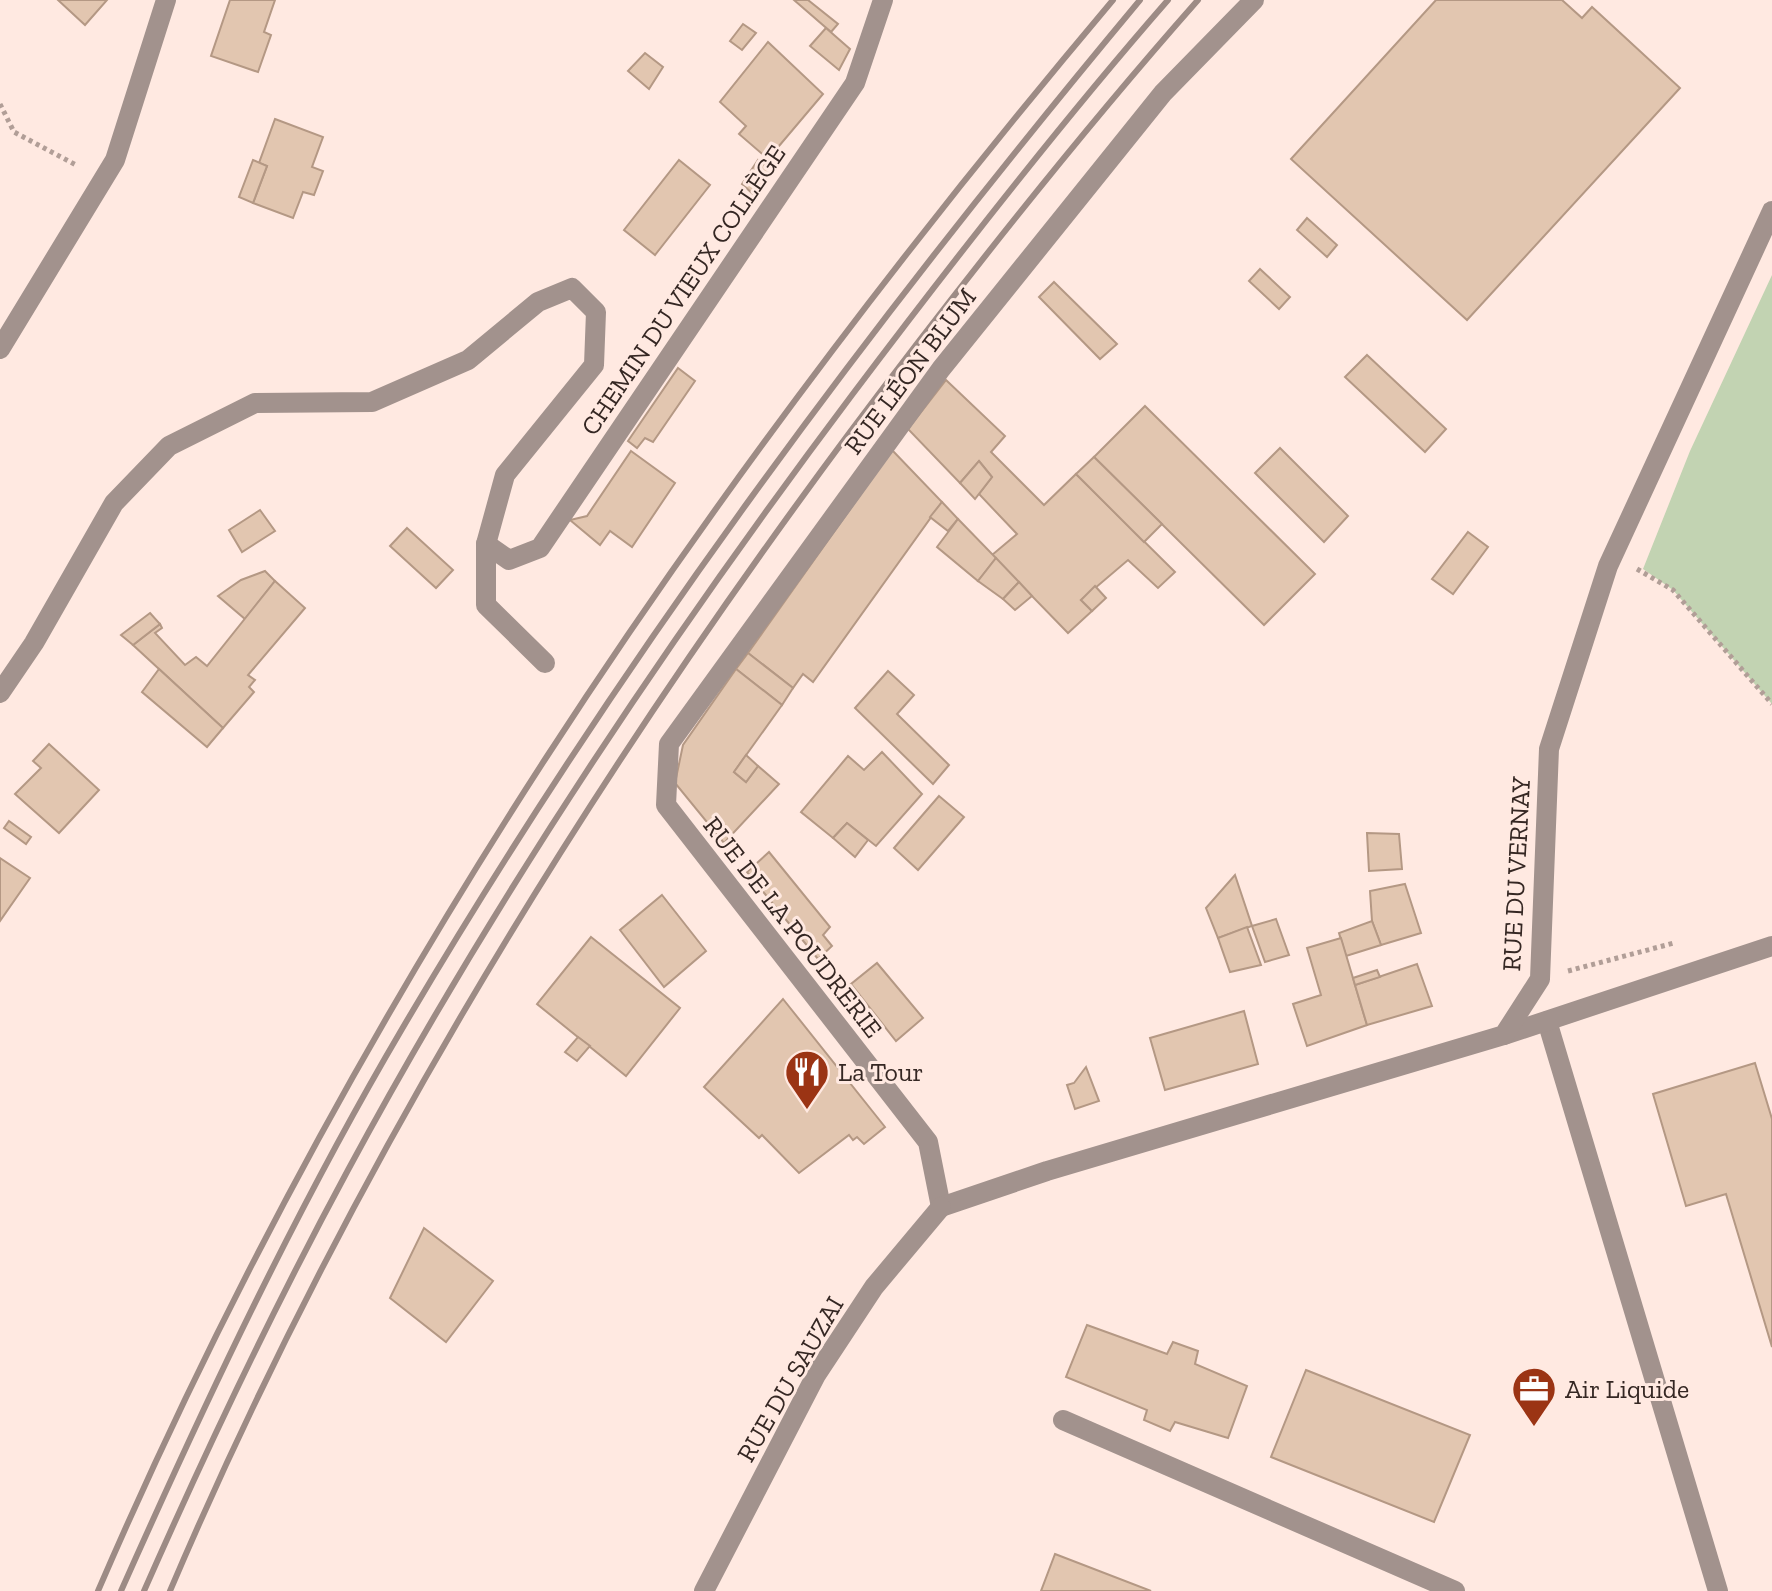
<svg xmlns="http://www.w3.org/2000/svg" width="1772" height="1591" font-family="'Zilla Slab',serif">
	<style>
		.green { fill: #c2d3b2 }
		.building { fill: #e2c6b0; stroke: #b49884; stroke-width: 2 }
		.lines { fill: none; stroke-linecap: round; stroke-linejoin: round }
		.path { stroke: #b19e97; stroke-width: 5; stroke-dasharray: 4 4; stroke-linecap: butt }
		.minor { stroke: #a2928d; stroke-width: 20 }
		.rail { stroke: #9d8b85; stroke-width: 6 }
		.labels { text-anchor: middle; stroke-width: 6; stroke-linejoin: round; paint-order: stroke }
		.street-label { font-size: 26px; fill: #352723; stroke: #ffe9e1 }
		.poi-label { font-size: 26px; fill: #352723; stroke: #ffe9e1; text-anchor: start }
	</style>
	<rect width="100%" height="100%" fill="#ffe9e1"/>
	<path class="green" d="M 1772,275 L 1772,704 L 1673,590 L 1643,569 L 1690,451 Z"/>
	<g class="building">
		<path d="M 58,0 L 107,0 L 85,25 Z"/>
		<path d="M 230,0 L 275,0 L 264,32 L 271,35 L 258,72 L 211,56 Z"/>
		<path d="M 794,0 L 808,0 L 838,24 L 831,32 Z"/>
		<path d="M 1436,0 L 1562,0 L 1582,18 L 1592,7 L 1680,88 L 1467,320 L 1291,159 Z"/>
		<path d="M 743,24 L 756,33 L 742,50 L 730,41 Z"/>
		<path d="M 826,28 L 850,49 L 839,70 L 810,46 Z"/>
		<path d="M 768,42 L 823,94 L 768,159 L 739,134 L 746,126 L 720,102 Z"/>
		<path d="M 645,53 L 663,67 L 649,89 L 628,71 Z"/>
		<path d="M 275,119 L 323,137 L 312,167 L 323,171 L 314,195 L 303,192 L 293,218 L 253,203 L 267,166 L 259,163 Z"/>
		<path d="M 253,160 L 267,166 L 253,203 L 239,197 Z"/>
		<path d="M 679,160 L 710,185 L 655,255 L 624,230 Z"/>
		<path d="M 758,160 L 771,170 L 754,195 L 742,184 Z"/>
		<path d="M 1307,218 L 1337,245 L 1327,257 L 1297,230 Z"/>
		<path d="M 1260,269 L 1290,297 L 1279,309 L 1249,281 Z"/>
		<path d="M 1054,282 L 1117,344 L 1100,359 L 1039,297 Z"/>
		<path d="M 1367,355 L 1446,429 L 1425,452 L 1345,377 Z"/>
		<path d="M 678,368 L 695,381 L 653,442 L 645,438 L 637,448 L 628,441 Z"/>
		<path d="M 946,380 L 1005,436 L 991,452 L 1044,505 L 1076,474 L 1175,572 L 1158,588 L 1128,560 L 1081,600 L 1092,611 L 1068,633 L 992,555 L 1017,534 L 979,494 L 992,477 L 979,461 L 960,483 L 908,429 Z"/>
		<path d="M 1145,406 L 1315,574 L 1264,625 L 1094,457 Z"/>
		<path d="M 1280,448 L 1348,516 L 1324,542 L 1255,473 Z"/>
		<path d="M 892,450 L 942,502 L 813,682 L 803,674 L 793,688 L 748,653 Z"/>
		<path d="M 631,451 L 675,483 L 632,547 L 610,531 L 600,545 L 570,520 L 587,516 Z"/>
		<path d="M 1094,457 L 1162,524 L 1144,542 L 1076,474 Z"/>
		<path d="M 979,461 L 992,477 L 975,499 L 960,483 Z"/>
		<path d="M 942,502 L 958,519 L 948,531 L 930,517 Z"/>
		<path d="M 260,510 L 275,531 L 242,552 L 229,530 Z"/>
		<path d="M 958,519 L 996,558 L 978,581 L 937,547 Z"/>
		<path d="M 407,528 L 453,570 L 436,588 L 390,546 Z"/>
		<path d="M 1468,532 L 1488,547 L 1453,594 L 1432,579 Z"/>
		<path d="M 996,558 L 1019,582 L 1003,599 L 978,581 Z"/>
		<path d="M 265,571 L 275,581 L 245,619 L 218,596 L 241,580 Z"/>
		<path d="M 275,581 L 305,608 L 248,675 L 255,680 L 249,687 L 254,692 L 223,728 L 133,645 L 160,624 L 162,628 L 155,633 L 185,665 L 196,657 L 207,666 Z"/>
		<path d="M 1019,582 L 1032,596 L 1015,610 L 1003,599 Z"/>
		<path d="M 1095,586 L 1106,598 L 1092,611 L 1081,600 Z"/>
		<path d="M 150,613 L 160,624 L 133,645 L 121,635 Z"/>
		<path d="M 748,653 L 793,688 L 782,705 L 736,669 Z"/>
		<path d="M 159,669 L 223,728 L 207,747 L 142,692 Z"/>
		<path d="M 736,669 L 782,705 L 734,772 L 746,782 L 758,766 L 779,784 L 724,843 L 675,783 L 683,745 Z"/>
		<path d="M 888,671 L 914,695 L 897,714 L 949,765 L 933,784 L 855,708 Z"/>
		<path d="M 49,744 L 99,790 L 59,833 L 15,794 L 41,768 L 33,761 Z"/>
		<path d="M 882,752 L 922,794 L 876,846 L 847,823 L 833,838 L 801,812 L 848,756 L 864,770 Z"/>
		<path d="M 746,755 L 758,766 L 746,782 L 734,772 Z"/>
		<path d="M 939,796 L 964,817 L 918,870 L 894,848 Z"/>
		<path d="M 9,821 L 31,837 L 26,844 L 4,828 Z"/>
		<path d="M 847,823 L 868,840 L 855,857 L 833,838 Z"/>
		<path d="M 1367,833 L 1399,834 L 1402,869 L 1369,871 Z"/>
		<path d="M 769,852 L 830,927 L 823,935 L 832,946 L 818,959 L 747,872 Z"/>
		<path d="M 0,858 L 30,878 L 0,921 Z"/>
		<path d="M 1235,875 L 1252,926 L 1218,938 L 1206,908 Z"/>
		<path d="M 1405,884 L 1421,933 L 1381,945 L 1372,921 L 1370,891 Z"/>
		<path d="M 662,895 L 706,951 L 664,987 L 620,930 Z"/>
		<path d="M 1276,919 L 1289,955 L 1265,962 L 1252,926 Z"/>
		<path d="M 1372,921 L 1381,945 L 1346,956 L 1339,933 Z"/>
		<path d="M 1247,927 L 1261,965 L 1230,972 L 1218,938 Z"/>
		<path d="M 591,937 L 680,1008 L 626,1076 L 537,1004 Z"/>
		<path d="M 1341,938 L 1367,1025 L 1307,1046 L 1293,1004 L 1321,995 L 1307,948 Z"/>
		<path d="M 877,963 L 923,1018 L 896,1041 L 851,984 Z"/>
		<path d="M 1417,964 L 1432,1006 L 1367,1025 L 1355,985 Z"/>
		<path d="M 1377,970 L 1380,977 L 1355,985 L 1353,978 Z"/>
		<path d="M 783,999 L 885,1127 L 864,1144 L 857,1137 L 853,1140 L 849,1135 L 799,1173 L 762,1135 L 759,1138 L 704,1087 Z"/>
		<path d="M 1244,1011 L 1258,1064 L 1165,1090 L 1150,1038 Z"/>
		<path d="M 578,1037 L 590,1046 L 577,1061 L 565,1052 Z"/>
		<path d="M 1755,1063 L 1772,1119 L 1772,1347 L 1726,1194 L 1686,1206 L 1653,1094 Z"/>
		<path d="M 1086,1067 L 1099,1101 L 1075,1109 L 1067,1085 L 1074,1083 Z"/>
		<path d="M 424,1228 L 493,1281 L 446,1342 L 390,1298 Z"/>
		<path d="M 1087,1325 L 1167,1354 L 1173,1342 L 1198,1351 L 1195,1364 L 1247,1386 L 1228,1438 L 1175,1422 L 1170,1431 L 1144,1420 L 1147,1410 L 1066,1377 Z"/>
		<path d="M 1306,1370 L 1470,1435 L 1434,1522 L 1271,1457 Z"/>
		<path d="M 1055,1554 L 1151,1591 L 1041,1591 Z"/>
	</g>
	<g class="lines">
		<g class="path">
			<path d="M 0,104 L 14,132 L 78,166"/>
			<path d="M 1637,569 L 1673,590 L 1772,704"/>
			<path d="M 1568,971 L 1674,943"/>
		</g>
		<g class="minor">
			<path d="M 0,349 L 115,160 L 166,0"/>
			<path d="M 486,544 L 509,560 L 540,548 L 855,83 L 883,0"/>
			<path d="M 0,693 L 34,643 L 114,503 L 169,446 L 255,403 L 372,402 L 468,360 L 538,302 L 572,288 L 596,312 L 594,365 L 505,475 L 486,544 L 486,605 L 545,663"/>
			<path d="M 1547,1021 L 1718,1591"/>
			<path d="M 1504,1035 L 1772,946"/>
			<path d="M 941,1207 L 928,1142 L 666,805 L 669,744 L 941,369 L 1163,93 L 1254,0"/>
			<path d="M 941,1207 L 1047,1171 L 1504,1035 L 1540,979 L 1549,749 L 1608,566 L 1772,211"/>
			<path d="M 1063,1420 L 1455,1591"/>
			<path d="M 704,1591 L 816,1375 L 874,1287 L 941,1207"/>
		</g>
		<g class="rail">
			<path d="M 98,1591 C 352,1001 700,490 1113,0"/>
			<path d="M 121,1591 C 206,1400 296,1209 402,1029 C 617,663 869,325 1140,0"/>
			<path d="M 144,1591 C 207,1448 274,1307 348,1170 C 494,899 667,641 852,395 C 953,261 1057,127 1168,0"/>
			<path d="M 170,1591 C 346,1177 582,792 850,432 C 961,284 1076,138 1198,0"/>
		</g>
	</g>
	<defs>
		<g id="restaurant-pin" transform="scale(2.3)"><path d="M0 17L-7.5 6A9.5 9.5 0 1 1 7.5 6Z" fill="#9b3414" stroke="#ffe9e1"/><path d="M-5-6h1v4h1v-4h1v4h1v-4h1v5L-1.5 .5V6h-2V.5L-5-1ZM5-6V6H3V1.5H1.5Q1.5-4 5-6Z" fill="#fff"/></g>
		<g id="office-pin" transform="scale(2.3)"><path d="M0 17L-7.5 6A9.5 9.5 0 1 1 7.5 6Z" fill="#9b3414" stroke="#ffe9e1"/><path d="M-6-3h4V-5.5h4V-3h4V5H-6ZM-1-4.5V-3h2v-1.5ZM-6 0V1H6V0Z" fill="#fff"/></g>
	</defs>
	<g fill-rule="evenodd">
		<use href="#restaurant-pin" x="807" y="1072"/>
		<use href="#office-pin" x="1534" y="1389"/>
	</g>
	<g class="labels">
		<g class="street-label">
			<text transform="translate(683 290) rotate(-56)" y="9">CHEMIN DU VIEUX COLLÈGE</text>
			<text transform="translate(910 371) rotate(-53)" y="9">RUE LÉON BLUM</text>
			<text transform="translate(1516 874) rotate(-87)" y="9">RUE DU VERNAY</text>
			<text transform="translate(793 927) rotate(52)" y="9">RUE DE LA POUDRERIE</text>
			<text transform="translate(790 1379) rotate(-60)" y="9">RUE DU SAUZAI</text>
		</g>
		<g class="poi-label">
			<text x="838" y="1081">La Tour</text>
			<text x="1565" y="1398">Air Liquide</text>
		</g>
	</g>
</svg>
